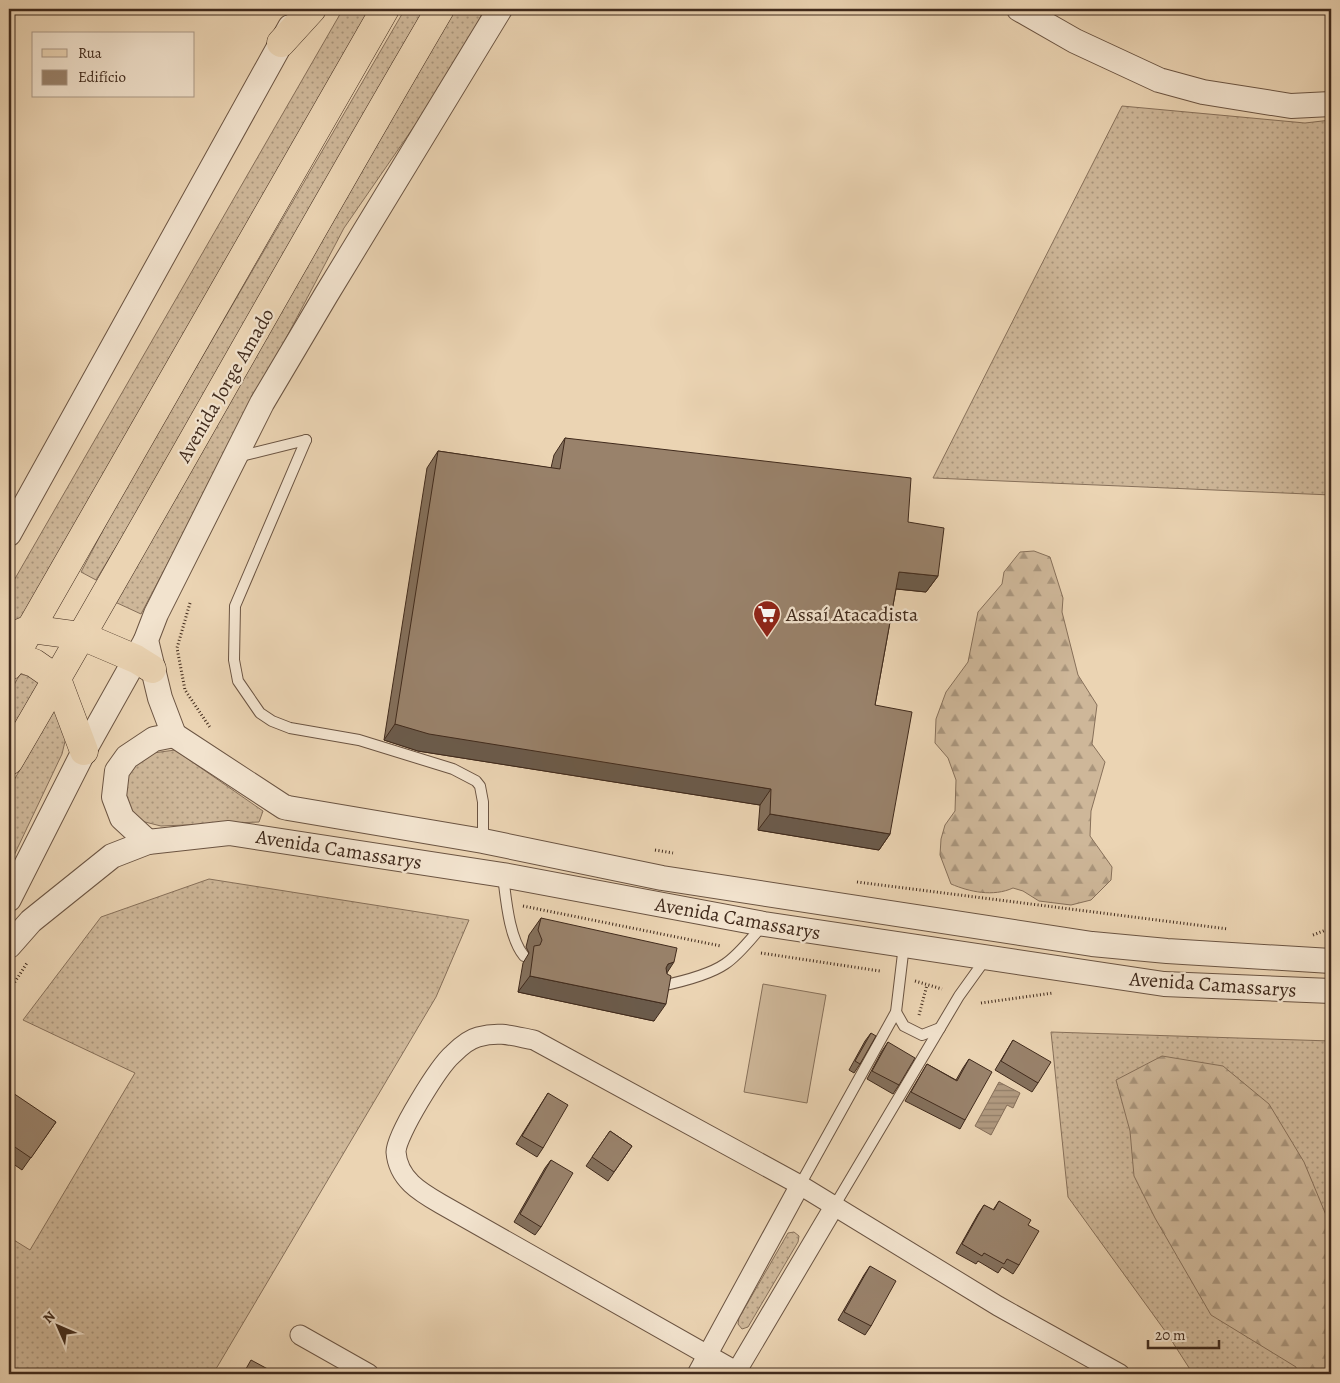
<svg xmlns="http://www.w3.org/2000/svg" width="1340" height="1383" font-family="Alegreya,serif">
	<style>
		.grass { fill: url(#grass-dots); stroke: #87705a }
		.forest { fill: url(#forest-firs); stroke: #87705a }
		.pitch { fill: #ceb799; stroke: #87705a }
		.water { fill: url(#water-rules); stroke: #846d58 }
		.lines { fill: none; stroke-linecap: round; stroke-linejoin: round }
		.service-casing { stroke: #6b5442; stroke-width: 12 }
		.minor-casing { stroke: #6b5442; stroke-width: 21 }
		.tertiary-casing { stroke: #6b5442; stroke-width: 26 }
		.primary-casing { stroke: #402a1c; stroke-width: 29 }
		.path { stroke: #402a1c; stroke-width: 3; stroke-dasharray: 1 2.5; stroke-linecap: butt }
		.service { stroke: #f2e3ce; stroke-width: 10 }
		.minor { stroke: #f2e3ce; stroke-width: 19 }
		.tertiary { stroke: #f2e3ce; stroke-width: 24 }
		.primary { stroke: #ebd4b3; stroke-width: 28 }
		.wall { fill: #84705c; stroke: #402a1c }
		.shaded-wall { fill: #6b5b4b; stroke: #402a1c }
		.building { fill: #99826b; stroke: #402a1c }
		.labels { text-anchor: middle; stroke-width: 4.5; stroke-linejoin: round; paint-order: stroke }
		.street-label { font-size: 20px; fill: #402a1c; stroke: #f2e3ce }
		.poi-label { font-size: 20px; fill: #402a1c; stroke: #f2e3ce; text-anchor: start }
	</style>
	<defs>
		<pattern id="grass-dots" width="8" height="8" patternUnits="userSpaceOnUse" patternTransform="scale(1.25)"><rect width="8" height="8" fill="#ceb799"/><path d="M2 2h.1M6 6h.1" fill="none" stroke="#a9957c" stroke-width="1.8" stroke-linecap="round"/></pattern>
		<pattern id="forest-firs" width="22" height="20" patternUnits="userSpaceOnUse" patternTransform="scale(1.25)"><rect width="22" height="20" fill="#ceb799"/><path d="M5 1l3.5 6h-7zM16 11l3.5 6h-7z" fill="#a9957c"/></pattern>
		<pattern id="water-rules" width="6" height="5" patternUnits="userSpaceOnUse" patternTransform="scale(1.25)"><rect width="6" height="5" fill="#b19a80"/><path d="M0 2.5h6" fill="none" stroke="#917e68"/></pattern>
	</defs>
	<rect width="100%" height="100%" fill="#ebd4b3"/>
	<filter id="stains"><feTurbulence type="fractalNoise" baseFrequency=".004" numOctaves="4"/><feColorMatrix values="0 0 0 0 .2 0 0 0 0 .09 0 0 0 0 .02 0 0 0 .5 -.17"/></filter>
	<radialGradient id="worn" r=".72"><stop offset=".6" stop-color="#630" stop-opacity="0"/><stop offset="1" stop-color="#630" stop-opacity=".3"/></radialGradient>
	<g class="grass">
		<path d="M 343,9 L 370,9 L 9,648 L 9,589 Z"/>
		<path d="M 405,9 L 427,9 L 156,481 L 96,580 L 81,572 L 121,496 Z"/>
		<path d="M 455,9 L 484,9 L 462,57 L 344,228 L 141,614 L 115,602 Z"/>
		<path d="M 1122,106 L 1305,123 L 1331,120 L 1331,495 L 933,478 Z"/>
		<path d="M 20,674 L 41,679 L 9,734 L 9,694 Z"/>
		<path d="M 55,708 L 67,733 L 62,754 L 9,866 L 9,789 Z"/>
		<path d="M 175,750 L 263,811 L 259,822 L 161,826 L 141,821 L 127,805 L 124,784 L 133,763 L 153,753 Z"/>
		<path d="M 209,879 L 469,920 L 436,997 L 213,1374 L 9,1374 L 9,1237 L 30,1250 L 135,1073 L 23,1020 L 101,917 Z"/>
		<path d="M 1051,1032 L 1331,1041 L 1331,1374 L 1193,1374 L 1168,1335 L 1068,1197 Z"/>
		<path d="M 794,1232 L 799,1236 L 798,1242 L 748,1327 L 742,1329 L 738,1324 L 739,1318 L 788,1233 Z"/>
	</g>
	<g class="forest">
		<path d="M 1034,551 L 1050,557 L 1063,598 L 1062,612 L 1078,675 L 1097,705 L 1092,744 L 1105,762 L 1091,811 L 1090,836 L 1112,867 L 1111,880 L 1091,900 L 1071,905 L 1039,901 L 1023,891 L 1013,888 C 993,897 970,892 951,884 L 940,855 L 941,839 L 945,825 L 955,811 L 956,780 L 948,758 L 935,743 L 936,719 L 946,692 L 968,662 L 978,612 L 1002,584 L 1004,572 L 1020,552 Z"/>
		<path d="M 1162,1056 L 1223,1066 L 1269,1104 L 1304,1162 L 1331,1227 L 1331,1374 L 1297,1374 L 1296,1367 L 1211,1315 L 1155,1218 L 1134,1176 L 1130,1131 L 1116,1080 Z"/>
	</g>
	<path class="pitch" d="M 763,984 L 826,995 L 807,1103 L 744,1092 Z"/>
	<path class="water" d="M 999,1082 L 1020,1093 L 1013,1108 L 1007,1105 L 991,1135 L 975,1126 Z"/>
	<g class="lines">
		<g class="service-casing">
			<g id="service">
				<path d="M 306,440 L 235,606 L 234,660 L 238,681 L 260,713 L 272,721 L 290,728 L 359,740 L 453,769 L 476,781 L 480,786 L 483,802 L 483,841"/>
				<path d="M 237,457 L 306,440"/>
				<path d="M 503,876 C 506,899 509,938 524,956"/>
				<path d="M 661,986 C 680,982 709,975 725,964 C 740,954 752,937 764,924"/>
				<path d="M 896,1012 L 904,1026 L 922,1035 L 940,1028"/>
				<path d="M 800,1185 L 896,1012 L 904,945"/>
				<path d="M 835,1205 L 959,996 L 987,957"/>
			</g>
		</g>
		<g class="minor-casing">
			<g id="minor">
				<path d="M 300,1335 L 369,1374"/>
				<path d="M 697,1374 L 800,1185"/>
				<path d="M 735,1374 L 835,1205"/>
				<path d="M 741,1374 L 441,1204 C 420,1192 398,1179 396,1152 C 396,1135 439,1066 453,1054 C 459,1048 470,1039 478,1037 C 500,1031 513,1036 534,1040 L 800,1185 L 998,1306 L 1120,1374"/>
			</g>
		</g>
		<g class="tertiary-casing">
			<g id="tertiary">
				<path d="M 1019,9 L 1075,41 L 1159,80 L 1203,92 L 1291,106 L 1331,104"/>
				<path d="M 9,534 L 290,27"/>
				<path d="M 174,735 L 284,807 L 288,808 L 483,841 L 662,878 L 1092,944 L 1167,951 L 1331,961"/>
				<path d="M 174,735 L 160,698 L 146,640 L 156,614 L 262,403 L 326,295 L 500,9"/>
				<path d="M 148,842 L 122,818 L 114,797 L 117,771 L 127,757 L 154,739 L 174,735"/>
				<path d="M 9,899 L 84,751 L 145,642"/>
				<path d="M 9,946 L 31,921 L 112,856 L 148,842 L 229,833 L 503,875 L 764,924 L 1164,984 L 1331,991"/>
			</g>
		</g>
		<g class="primary-casing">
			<g id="primary">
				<path d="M 281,43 L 312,9"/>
				<path d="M 15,635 L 30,629 L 82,636 L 136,659 L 152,669"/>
				<path d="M 9,656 L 15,656 L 34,663 L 57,679 L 84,751"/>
				<path d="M 9,666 L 385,9"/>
				<path d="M 9,761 C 155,511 294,258 440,9"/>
			</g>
		</g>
		<g class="path">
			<path d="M 190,603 L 177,648 L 185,690 L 211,729"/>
			<path d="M 655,850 L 673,853"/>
			<path d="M 857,882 L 1228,929"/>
			<path d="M 523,906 L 721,946"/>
			<path d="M 1313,935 L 1331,928"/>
			<path d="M 761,953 L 880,971"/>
			<path d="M 915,981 L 942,989"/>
			<path d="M 9,991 L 27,963"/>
			<path d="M 981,1003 L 1053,993"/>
			<path d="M 919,1015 L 927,985"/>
		</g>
		<use href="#service" class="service"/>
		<use href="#minor" class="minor"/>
		<use href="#tertiary" class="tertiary"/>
		<use href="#primary" class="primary"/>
	</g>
	<g class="wall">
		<path d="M 565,438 L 908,522 L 938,576 L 926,592 L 896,589 L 875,705 L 890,834 L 879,850 L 758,830 L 760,805 L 418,751 L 384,740 L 427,468 L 438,451 L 551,468 L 554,455 Z"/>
		<path d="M 541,918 L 667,973 L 654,1021 L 518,992 L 523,963 L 529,953 L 526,947 L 529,935 Z"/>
		<path d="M 871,1033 L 860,1064 L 854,1073 L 849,1070 L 865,1041 Z"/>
		<path d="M 1013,1040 L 1038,1083 L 1032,1092 L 995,1070 Z"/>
		<path d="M 888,1042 L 899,1085 L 893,1094 L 867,1079 L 882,1051 Z"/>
		<path d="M 969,1059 L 965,1120 L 960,1129 L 905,1101 L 927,1064 L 956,1080 L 963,1068 Z"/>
		<path d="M 9,1092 L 56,1122 L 22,1170 L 9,1161 Z"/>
		<path d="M 548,1093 L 543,1148 L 537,1157 L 516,1144 Z"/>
		<path d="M 610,1131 L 632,1146 L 608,1181 L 586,1166 Z"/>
		<path d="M 551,1160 L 541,1227 L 535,1235 L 514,1222 L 545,1168 Z"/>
		<path d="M 999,1201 L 1028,1225 L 1019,1265 L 1013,1274 L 1002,1267 L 998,1273 L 978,1261 L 976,1264 L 956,1253 L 978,1214 L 984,1205 L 993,1210 Z"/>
		<path d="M 870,1266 L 871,1326 L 865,1335 L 838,1320 L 864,1275 Z"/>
	</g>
	<g class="shaded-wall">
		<path d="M 899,572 L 938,576 L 926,592 L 888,588 Z"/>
		<path d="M 395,724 L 771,789 L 760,805 L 418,751 L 384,740 Z"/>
		<path d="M 770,814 L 890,834 L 879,850 L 758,830 Z"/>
		<path d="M 674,962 L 663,979 L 657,981 L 668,964 Z"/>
		<path d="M 530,976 L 666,1004 L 654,1021 L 518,992 Z"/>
	</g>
	<g class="building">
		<path d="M 565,438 L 911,478 L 908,522 L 944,528 L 938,576 L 899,572 L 875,705 L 912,712 L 890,834 L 770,814 L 771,789 L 429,734 L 395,724 L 438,451 L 560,469 Z"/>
		<path d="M 541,918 L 677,948 L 674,962 L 668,964 L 666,968 L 667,974 L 671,976 L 666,1004 L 530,976 L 534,946 L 540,945 L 542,940 L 538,930 Z"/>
		<path d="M 871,1033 L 876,1036 L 860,1064 L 855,1061 Z"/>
		<path d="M 1013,1040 L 1051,1062 L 1038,1083 L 1001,1061 Z"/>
		<path d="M 888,1042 L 915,1058 L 899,1085 L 872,1071 Z"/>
		<path d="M 969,1059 L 992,1072 L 965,1120 L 911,1092 L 927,1064 L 957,1081 Z"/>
		<path d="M 10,1091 L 56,1122 L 31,1158 L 9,1143 L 9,1092 Z"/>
		<path d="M 548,1093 L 568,1105 L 543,1148 L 522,1136 Z"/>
		<path d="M 610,1131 L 632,1146 L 614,1172 L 592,1157 Z"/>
		<path d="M 551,1160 L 573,1173 L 541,1227 L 520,1214 Z"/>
		<path d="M 999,1201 L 1031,1220 L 1028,1225 L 1039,1231 L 1019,1265 L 1007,1259 L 1004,1264 L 984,1253 L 982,1256 L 962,1244 L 984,1205 L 994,1210 Z"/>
		<path d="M 870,1266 L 896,1281 L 871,1326 L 844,1312 Z"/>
		<path d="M 251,1360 L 277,1374 L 243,1374 Z"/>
	</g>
	<defs>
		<g id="supermarket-pin" transform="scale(1.4375)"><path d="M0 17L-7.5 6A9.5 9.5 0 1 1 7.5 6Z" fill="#8f2418" stroke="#f2e3ce"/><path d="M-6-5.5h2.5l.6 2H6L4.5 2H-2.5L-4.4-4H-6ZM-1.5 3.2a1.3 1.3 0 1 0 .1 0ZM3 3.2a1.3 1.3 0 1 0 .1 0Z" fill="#fff"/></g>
	</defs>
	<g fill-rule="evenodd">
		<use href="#supermarket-pin" x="767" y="614"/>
	</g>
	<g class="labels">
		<g class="street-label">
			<text transform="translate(225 385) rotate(-60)" y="7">Avenida Jorge Amado</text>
			<text transform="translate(339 849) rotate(9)" y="7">Avenida Camassarys</text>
			<text transform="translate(738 918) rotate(10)" y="7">Avenida Camassarys</text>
			<text transform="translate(1213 984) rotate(4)" y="7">Avenida Camassarys</text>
		</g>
		<g class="poi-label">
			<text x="786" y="621">Assaí Atacadista</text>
		</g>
	</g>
	<rect width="1340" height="1383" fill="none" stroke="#ebd4b3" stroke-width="30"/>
	<rect x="10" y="10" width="1320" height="1363" fill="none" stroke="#402a1c" stroke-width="2.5"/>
	<rect x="15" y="15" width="1310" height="1353" fill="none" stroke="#402a1c"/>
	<rect x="32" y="32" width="162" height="65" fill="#f2e3ce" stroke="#ab9987"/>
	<rect x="42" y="49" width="25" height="8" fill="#ebd4b3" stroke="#ab9987"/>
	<text x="78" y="58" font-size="15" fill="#402a1c">Rua</text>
	<rect x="42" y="70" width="25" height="15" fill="#99826b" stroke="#ab9987"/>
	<text x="78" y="82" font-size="15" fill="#402a1c">Edifício</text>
	<g transform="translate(58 1326) rotate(315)" stroke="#f2e3ce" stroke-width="4" paint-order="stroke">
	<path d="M0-4L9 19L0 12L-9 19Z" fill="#402a1c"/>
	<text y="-8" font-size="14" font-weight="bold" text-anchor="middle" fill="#402a1c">N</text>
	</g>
	<path d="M1148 1340v8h71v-8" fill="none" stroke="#402a1c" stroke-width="2.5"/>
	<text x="1155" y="1340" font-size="15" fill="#402a1c" stroke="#f2e3ce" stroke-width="4" paint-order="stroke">20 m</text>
	<rect width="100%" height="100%" filter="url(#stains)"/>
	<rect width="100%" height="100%" fill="url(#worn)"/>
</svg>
